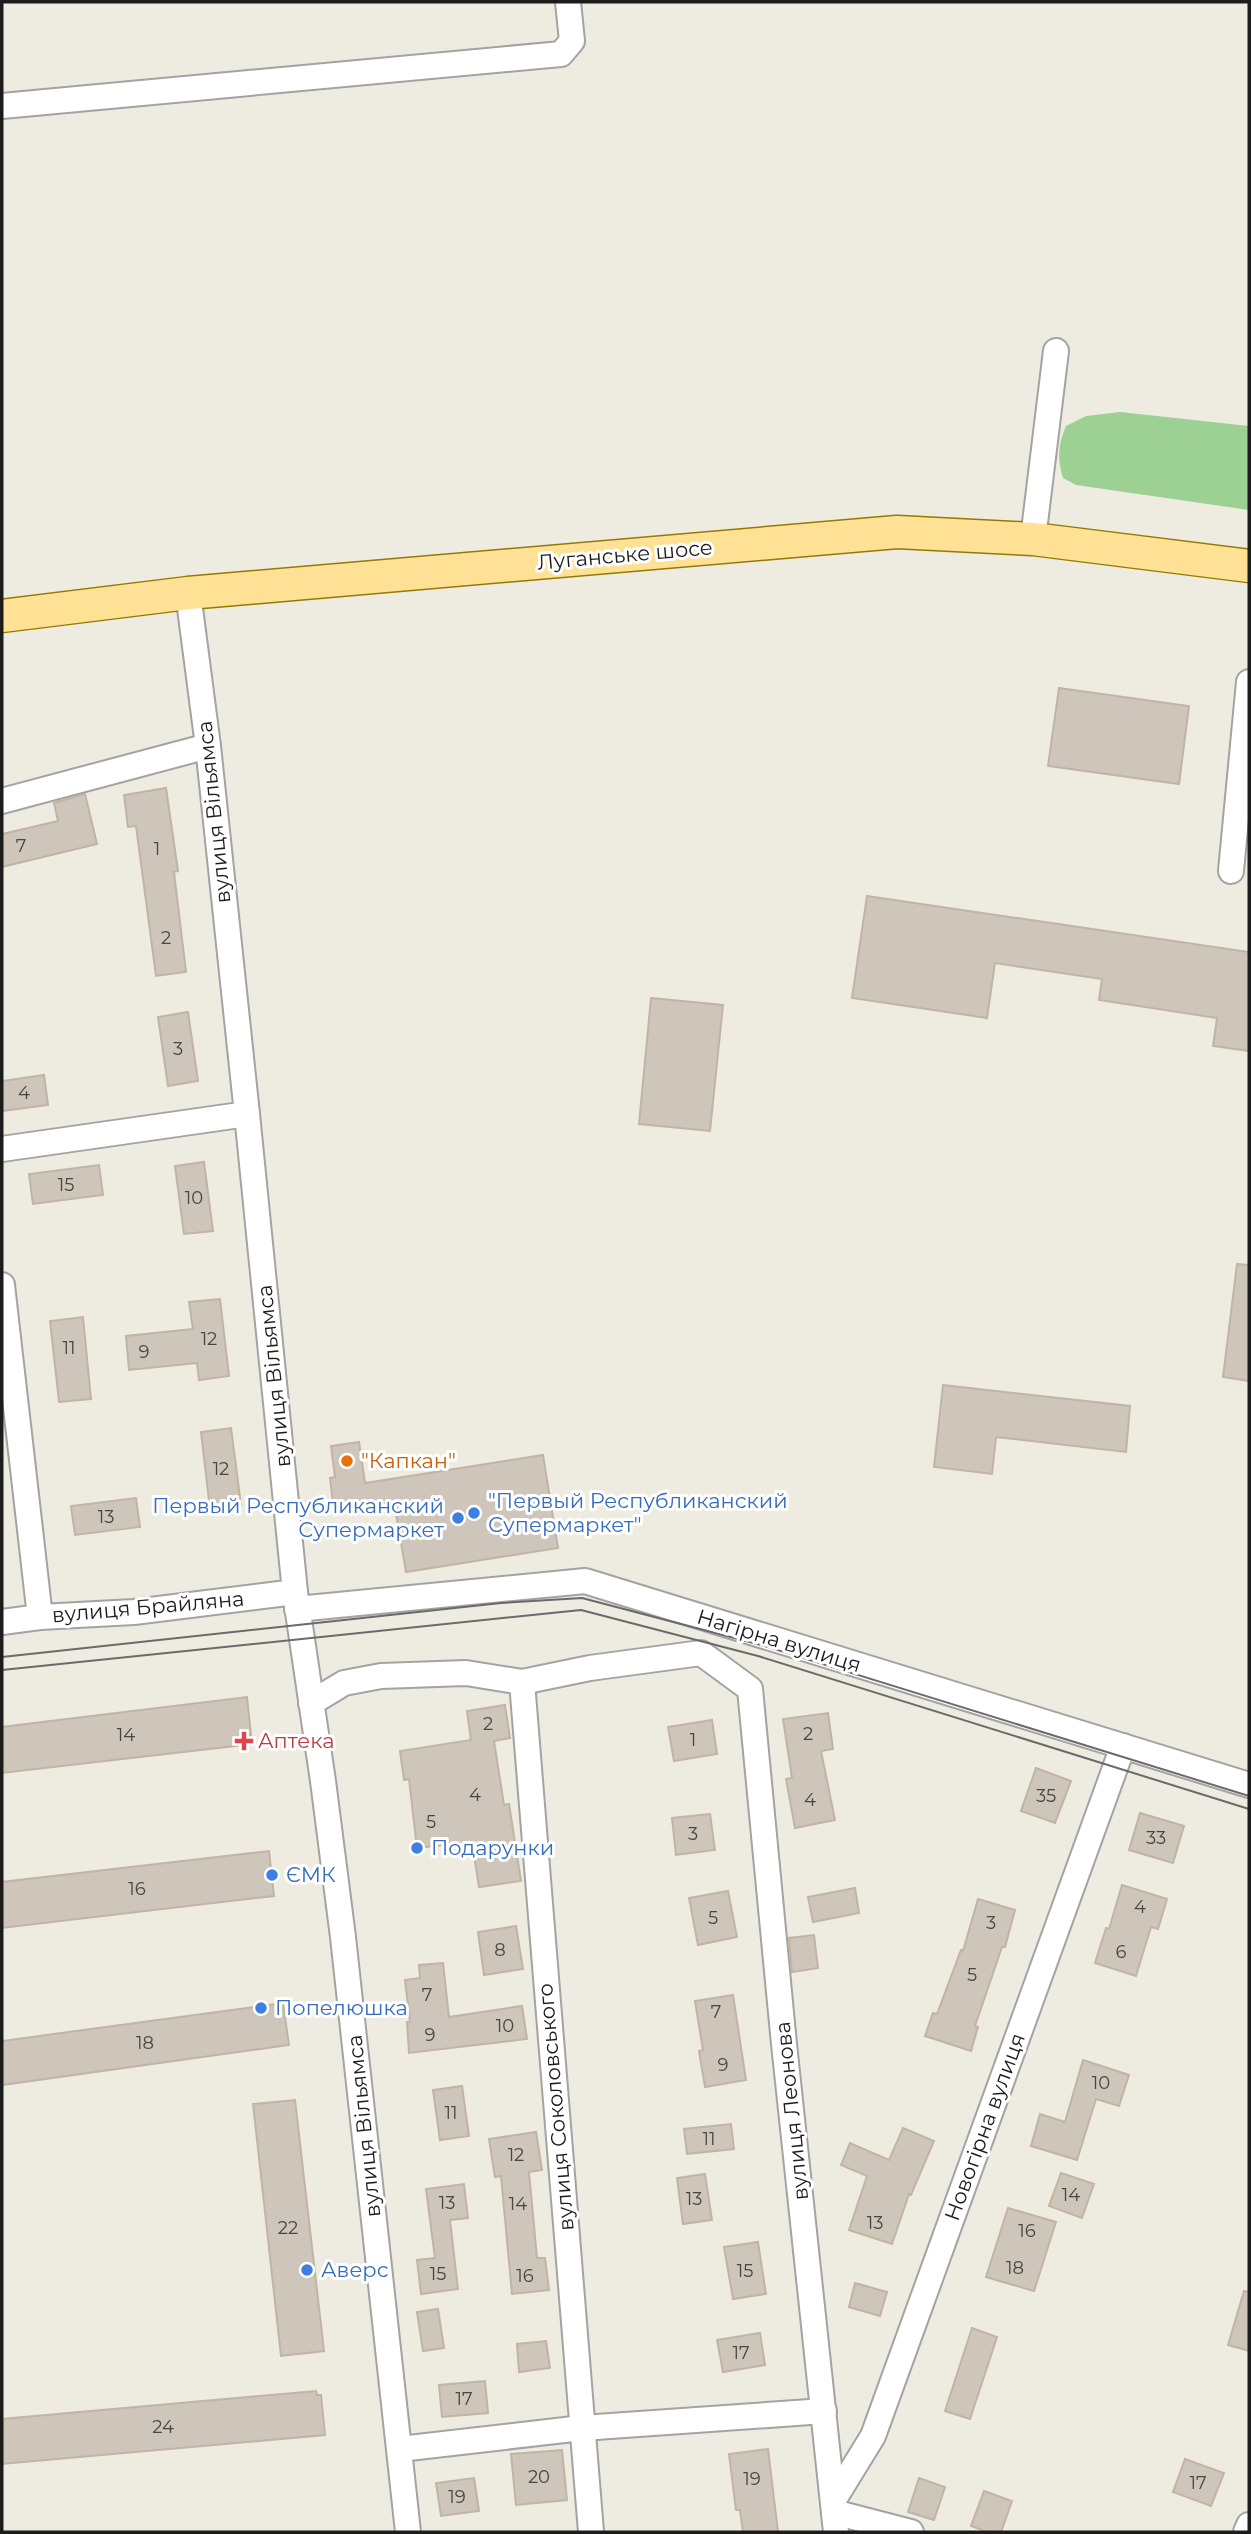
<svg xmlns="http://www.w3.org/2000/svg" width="1251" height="2534" font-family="Montserrat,sans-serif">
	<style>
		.forest { fill: #9cd193 }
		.building { fill: #cec6ba; stroke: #c1b4a3; stroke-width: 2 }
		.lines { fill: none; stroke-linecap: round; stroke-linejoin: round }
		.minor-casing { stroke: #a3a3a3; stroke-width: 28 }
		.major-casing { stroke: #947a00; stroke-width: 35 }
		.minor { stroke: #fff; stroke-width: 24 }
		.major { stroke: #ffe195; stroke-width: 32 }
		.tram { stroke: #6a6a6a; stroke-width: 2 }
		.food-dot { fill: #e8710a; stroke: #fff; stroke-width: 2.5 }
		.shop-dot { fill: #3f7fe0; stroke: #fff; stroke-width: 2.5 }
		.health-dot { fill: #e0444e; stroke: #fff; stroke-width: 2.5 }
		.labels { text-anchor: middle; stroke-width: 6; stroke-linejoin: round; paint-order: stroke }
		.number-label { font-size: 18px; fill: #484644 }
		.street-label { font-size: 21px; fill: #1c1c1c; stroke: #fff }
		.food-label { font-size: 21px; fill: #c56008; stroke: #fff; text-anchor: start }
		.shop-label { font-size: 21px; fill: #366cbe; stroke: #fff; text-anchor: start }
		.health-label { font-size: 21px; fill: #be3a42; stroke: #fff; text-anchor: start }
	</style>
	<rect width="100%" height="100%" fill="#eeece1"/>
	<path class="forest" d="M 1120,412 L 1249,426 L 1249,510 L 1076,485 L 1063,478 C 1057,458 1058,445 1066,426 L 1086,416 Z"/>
	<g class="building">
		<path d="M 1059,688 L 1189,706 L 1179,784 L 1048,766 Z"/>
		<path d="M 166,788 L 178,871 L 174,872 L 186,972 L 156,976 L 136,826 L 128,827 L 124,795 Z"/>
		<path d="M 85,794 L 97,844 L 2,867 L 2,834 L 58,821 L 54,803 Z"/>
		<path d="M 867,896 L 1249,952 L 1249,1051 L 1213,1046 L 1217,1018 L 1099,1000 L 1102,979 L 995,963 L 987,1018 L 852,998 Z"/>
		<path d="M 651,998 L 723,1005 L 710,1131 L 639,1124 Z"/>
		<path d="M 188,1012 L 198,1081 L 168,1086 L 158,1017 Z"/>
		<path d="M 44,1075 L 48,1105 L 2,1111 L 2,1081 Z"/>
		<path d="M 204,1162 L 213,1231 L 184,1234 L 175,1166 Z"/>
		<path d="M 99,1165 L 103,1195 L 33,1204 L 29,1174 Z"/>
		<path d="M 1237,1264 L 1249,1265 L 1249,1381 L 1223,1377 Z"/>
		<path d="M 220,1299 L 229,1376 L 199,1380 L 197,1363 L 129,1370 L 126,1336 L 193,1329 L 189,1302 Z"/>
		<path d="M 83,1317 L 91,1399 L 59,1402 L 50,1321 Z"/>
		<path d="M 943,1385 L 1130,1406 L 1126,1452 L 996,1437 L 992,1474 L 934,1467 Z"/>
		<path d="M 231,1428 L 241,1505 L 210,1509 L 201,1432 Z"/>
		<path d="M 359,1442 L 365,1483 L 543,1455 L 558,1548 L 406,1572 L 394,1502 L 334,1511 L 330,1478 L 335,1477 L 331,1446 Z"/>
		<path d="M 136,1498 L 140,1527 L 75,1535 L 71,1506 Z"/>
		<path d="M 247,1697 L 252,1744 L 2,1773 L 2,1727 Z"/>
		<path d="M 505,1705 L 510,1738 L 494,1741 L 504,1805 L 509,1804 L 521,1881 L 479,1887 L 472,1842 L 417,1848 L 409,1779 L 404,1780 L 400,1751 L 471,1740 L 467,1711 Z"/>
		<path d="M 828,1713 L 833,1749 L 821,1751 L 835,1820 L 795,1828 L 786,1779 L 792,1778 L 783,1719 Z"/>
		<path d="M 712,1720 L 717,1754 L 674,1761 L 668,1727 Z"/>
		<path d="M 1036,1768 L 1071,1781 L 1055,1823 L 1021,1811 Z"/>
		<path d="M 1140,1813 L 1184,1826 L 1173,1863 L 1129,1850 Z"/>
		<path d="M 710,1814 L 715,1850 L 676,1855 L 672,1818 Z"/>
		<path d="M 269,1851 L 274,1896 L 2,1928 L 2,1882 Z"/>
		<path d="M 1122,1885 L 1167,1899 L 1158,1929 L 1151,1927 L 1136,1976 L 1095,1963 L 1106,1928 L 1109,1929 Z"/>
		<path d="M 855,1888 L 859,1913 L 813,1922 L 808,1897 Z"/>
		<path d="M 728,1891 L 737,1937 L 698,1945 L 689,1898 Z"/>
		<path d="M 978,1899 L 1015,1910 L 1005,1947 L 1002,1947 L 975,2026 L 978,2027 L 971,2051 L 925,2036 L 933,2013 L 937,2014 L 961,1950 L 963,1951 Z"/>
		<path d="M 516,1926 L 523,1969 L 484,1975 L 478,1932 Z"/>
		<path d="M 814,1935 L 818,1968 L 792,1972 L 789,1938 Z"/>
		<path d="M 443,1963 L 449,2017 L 522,2006 L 527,2039 L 409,2053 L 407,2022 L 410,2022 L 405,1980 L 420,1978 L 419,1965 Z"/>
		<path d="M 733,1995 L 746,2080 L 705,2087 L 699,2051 L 703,2050 L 695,2001 Z"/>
		<path d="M 283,2003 L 289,2045 L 2,2085 L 2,2041 Z"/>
		<path d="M 1083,2060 L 1129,2075 L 1119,2106 L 1096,2099 L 1077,2160 L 1031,2146 L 1040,2114 L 1065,2122 Z"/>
		<path d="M 462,2086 L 469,2136 L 440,2140 L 433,2090 Z"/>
		<path d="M 295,2100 L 324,2351 L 281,2356 L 253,2104 Z"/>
		<path d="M 731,2124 L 734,2149 L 687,2154 L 684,2129 Z"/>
		<path d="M 903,2128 L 934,2141 L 911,2195 L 909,2194 L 892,2244 L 849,2230 L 867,2176 L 841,2165 L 850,2143 L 889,2160 Z"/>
		<path d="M 536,2132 L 542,2170 L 529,2172 L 537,2258 L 545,2258 L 549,2290 L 512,2294 L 501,2176 L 495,2177 L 489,2139 Z"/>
		<path d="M 1061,2173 L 1094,2184 L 1082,2218 L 1049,2206 Z"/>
		<path d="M 705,2174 L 712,2220 L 683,2224 L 677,2178 Z"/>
		<path d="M 464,2184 L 468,2218 L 450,2220 L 458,2289 L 421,2294 L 417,2260 L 435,2258 L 426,2189 Z"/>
		<path d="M 1008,2208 L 1056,2222 L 1034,2291 L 986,2277 Z"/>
		<path d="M 758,2242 L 766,2294 L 733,2299 L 724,2247 Z"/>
		<path d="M 855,2283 L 887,2292 L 880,2316 L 849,2307 Z"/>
		<path d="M 1244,2291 L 1249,2292 L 1249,2351 L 1228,2345 Z"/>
		<path d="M 438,2309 L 444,2348 L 423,2351 L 417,2312 Z"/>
		<path d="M 972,2328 L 997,2337 L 970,2419 L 945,2411 Z"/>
		<path d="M 760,2333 L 765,2365 L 723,2372 L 717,2340 Z"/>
		<path d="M 546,2341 L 550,2368 L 519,2372 L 517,2344 Z"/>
		<path d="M 485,2381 L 488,2413 L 442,2417 L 439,2385 Z"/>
		<path d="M 316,2391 L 317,2395 L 321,2395 L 325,2435 L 2,2464 L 2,2419 Z"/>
		<path d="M 768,2449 L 778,2532 L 743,2532 L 740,2510 L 736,2510 L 729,2454 Z"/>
		<path d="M 562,2450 L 567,2500 L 516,2505 L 511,2454 Z"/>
		<path d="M 1185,2459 L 1224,2473 L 1211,2506 L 1173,2492 Z"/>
		<path d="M 474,2478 L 479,2511 L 441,2516 L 436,2483 Z"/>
		<path d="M 919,2478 L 945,2487 L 934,2520 L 908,2512 Z"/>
		<path d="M 984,2491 L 1012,2501 L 1001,2532 L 987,2532 L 971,2526 Z"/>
	</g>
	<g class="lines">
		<g class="minor-casing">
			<g id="minor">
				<path d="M 2,106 L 561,54 L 572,41 L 568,2"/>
				<path d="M 1033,539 L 1056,351"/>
				<path d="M 188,593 L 208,746 L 247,1114 L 295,1592 L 323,1781 L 343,1937 L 408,2532"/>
				<path d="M 2,801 L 208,746"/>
				<path d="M 1231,871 L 1249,682"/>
				<path d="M 2,1149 L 247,1114"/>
				<path d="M 2,1285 L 40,1617"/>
				<path d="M 297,1609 L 585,1581 L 1249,1785"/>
				<path d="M 2,1622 L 40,1617 L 134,1612 L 295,1592"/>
				<path d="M 522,1682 L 591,2532"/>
				<path d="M 311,1703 L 344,1683 L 381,1676 L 466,1673 L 522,1682 L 590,1668 L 701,1653 L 750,1689 L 784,2044 L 836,2532"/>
				<path d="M 400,2449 L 582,2428 L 824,2411"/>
				<path d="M 833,2501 L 873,2436 L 1123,1746"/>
				<path d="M 834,2512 L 911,2532"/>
				<path d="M 1246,2532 L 1249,2525"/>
			</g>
		</g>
		<g class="major-casing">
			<path id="major" d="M 2,616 L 188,593 L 897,532 L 1033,539 L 1249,566"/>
		</g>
		<use href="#minor" class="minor"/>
		<use href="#major" class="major"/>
		<g class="tram">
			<path d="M 2,1657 L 501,1603 L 582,1598 L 761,1645 L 1249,1796"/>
			<path d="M 2,1670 L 581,1610 L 758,1656 L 1249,1809"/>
		</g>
	</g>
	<circle class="food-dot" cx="347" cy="1461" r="7"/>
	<g class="shop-dot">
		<circle cx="474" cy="1513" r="7"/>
		<circle cx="458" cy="1518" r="7"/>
		<circle cx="417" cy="1848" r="7"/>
		<circle cx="272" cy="1875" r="7"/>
		<circle cx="261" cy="2008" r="7"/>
		<circle cx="307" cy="2270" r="7"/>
	</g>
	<path class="health-dot" d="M240.5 1730.5h7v7h7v7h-7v7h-7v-7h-7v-7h7z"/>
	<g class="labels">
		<g class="number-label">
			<text x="21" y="852">7</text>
			<text x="157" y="855">1</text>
			<text x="166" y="944">2</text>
			<text x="178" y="1055">3</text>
			<text x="24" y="1099">4</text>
			<text x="66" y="1191">15</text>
			<text x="194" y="1204">10</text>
			<text x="209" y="1345">12</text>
			<text x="69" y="1354">11</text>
			<text x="144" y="1358">9</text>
			<text x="221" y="1475">12</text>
			<text x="106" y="1523">13</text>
			<text x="488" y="1730">2</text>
			<text x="808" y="1740">2</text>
			<text x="126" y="1741">14</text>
			<text x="693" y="1746">1</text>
			<text x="475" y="1801">4</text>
			<text x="1046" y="1802">35</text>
			<text x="810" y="1806">4</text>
			<text x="431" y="1828">5</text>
			<text x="693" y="1840">3</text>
			<text x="1156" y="1844">33</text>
			<text x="137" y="1895">16</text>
			<text x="1140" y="1913">4</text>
			<text x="713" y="1924">5</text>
			<text x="991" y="1929">3</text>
			<text x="500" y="1956">8</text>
			<text x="1121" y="1958">6</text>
			<text x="972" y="1981">5</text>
			<text x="427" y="2001">7</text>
			<text x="716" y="2018">7</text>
			<text x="505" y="2032">10</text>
			<text x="430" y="2041">9</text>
			<text x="145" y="2049">18</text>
			<text x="723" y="2071">9</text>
			<text x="1101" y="2089">10</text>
			<text x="451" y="2119">11</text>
			<text x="709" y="2145">11</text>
			<text x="516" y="2161">12</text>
			<text x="1071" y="2201">14</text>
			<text x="694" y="2205">13</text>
			<text x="447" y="2209">13</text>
			<text x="518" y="2210">14</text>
			<text x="875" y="2229">13</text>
			<text x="288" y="2234">22</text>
			<text x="1027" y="2237">16</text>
			<text x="1015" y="2274">18</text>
			<text x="745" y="2277">15</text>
			<text x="438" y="2280">15</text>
			<text x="525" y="2282">16</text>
			<text x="741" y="2359">17</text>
			<text x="464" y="2405">17</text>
			<text x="163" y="2433">24</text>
			<text x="539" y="2483">20</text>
			<text x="752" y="2485">19</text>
			<text x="1198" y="2489">17</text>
			<text x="457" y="2503">19</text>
		</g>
		<g class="street-label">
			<text transform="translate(625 555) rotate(-5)" y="7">Луганське шосе</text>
			<text transform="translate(214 812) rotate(-96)" y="7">вулиця Вільямса</text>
			<text transform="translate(274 1376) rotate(-96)" y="7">вулиця Вільямса</text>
			<text transform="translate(148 1607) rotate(-5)" y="7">вулиця Брайляна</text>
			<text transform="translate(779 1641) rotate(17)" y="7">Нагірна вулиця</text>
			<text transform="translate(556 2107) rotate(-95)" y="7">вулиця Соколовського</text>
			<text transform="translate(792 2111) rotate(-96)" y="7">вулиця Леонова</text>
			<text transform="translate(364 2126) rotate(-96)" y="7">вулиця Вільямса</text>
			<text transform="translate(985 2127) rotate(-70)" y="7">Новогірна вулиця</text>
		</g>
		<g class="food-label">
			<text x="361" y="1468">"Капкан"</text>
		</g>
		<g class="shop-label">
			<text x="488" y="1508">"Первый Республиканский<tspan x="488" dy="24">Супермаркет"</tspan></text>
			<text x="444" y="1513" text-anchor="end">Первый Республиканский<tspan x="444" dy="24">Супермаркет</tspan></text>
			<text x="431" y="1855">Подарунки</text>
			<text x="286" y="1882">ЄМК</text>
			<text x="275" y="2015">Попелюшка</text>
			<text x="321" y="2277">Аверс</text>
		</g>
		<g class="health-label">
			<text x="258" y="1748">Аптека</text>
		</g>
	</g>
	<rect width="1251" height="2534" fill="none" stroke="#1c1c1c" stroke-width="7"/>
</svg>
